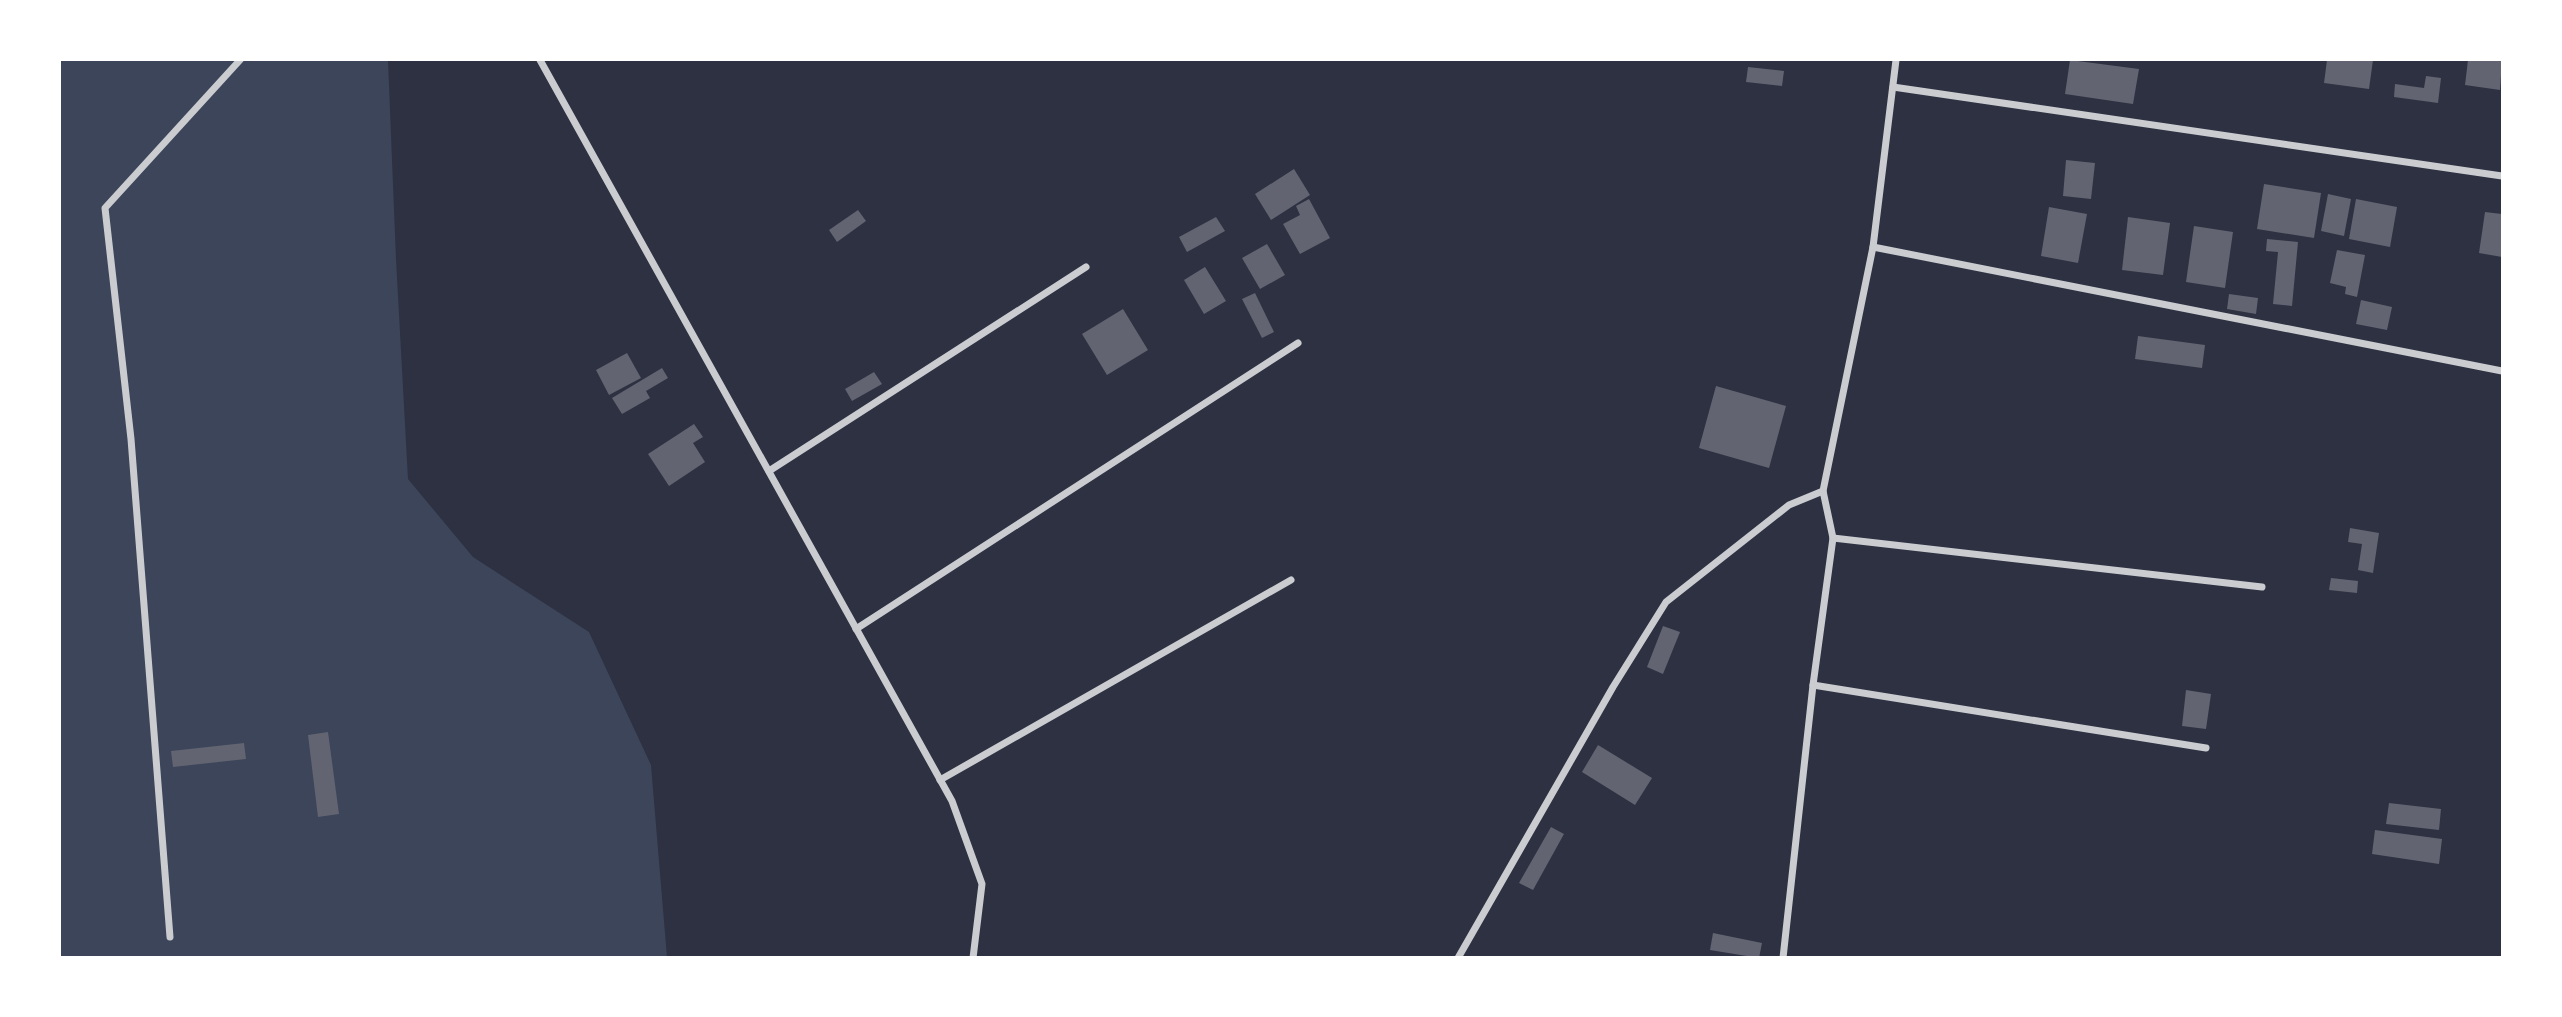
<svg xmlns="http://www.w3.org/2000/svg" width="2562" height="1017" font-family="'Space Grotesk',sans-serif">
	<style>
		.green { fill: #3c4559 }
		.building { fill: #626471 }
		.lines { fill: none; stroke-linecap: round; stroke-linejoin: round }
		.minor { stroke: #caccd0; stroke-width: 7 }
	</style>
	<rect width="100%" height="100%" fill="#2d3142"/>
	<path class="green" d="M 60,60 L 388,60 L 396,259 L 408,479 L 473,557 L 589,632 L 651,765 L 667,957 L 60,957 Z"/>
	<g class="building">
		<path d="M 2070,60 L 2139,69 L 2133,104 L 2065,94 Z"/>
		<path d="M 2327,60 L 2373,60 L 2369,89 L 2324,83 Z"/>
		<path d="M 2468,60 L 2502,60 L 2500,90 L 2465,85 Z"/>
		<path d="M 1748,67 L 1784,71 L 1782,86 L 1746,82 Z"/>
		<path d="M 2426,76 L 2441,78 L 2438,103 L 2394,97 L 2395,84 L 2424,88 Z"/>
		<path d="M 2066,160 L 2095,163 L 2091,199 L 2063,196 Z"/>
		<path d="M 1294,169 L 1310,195 L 1271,220 L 1255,194 Z"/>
		<path d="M 2264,184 L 2321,193 L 2314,238 L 2257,229 Z"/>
		<path d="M 2328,194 L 2351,199 L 2344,236 L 2321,231 Z"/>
		<path d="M 1309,199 L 1330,238 L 1300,254 L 1283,224 L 1300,215 L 1296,206 Z"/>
		<path d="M 2356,199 L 2397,207 L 2390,247 L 2349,239 Z"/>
		<path d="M 2049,207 L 2087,214 L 2078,263 L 2041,256 Z"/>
		<path d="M 858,210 L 866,221 L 837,242 L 829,230 Z"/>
		<path d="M 2485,212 L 2502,214 L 2502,257 L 2479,253 Z"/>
		<path d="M 1216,217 L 1225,231 L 1187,252 L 1179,237 Z"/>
		<path d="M 2128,217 L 2170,223 L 2163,275 L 2122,270 Z"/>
		<path d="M 2194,226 L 2233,232 L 2225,288 L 2186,282 Z"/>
		<path d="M 2267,239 L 2298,242 L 2292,306 L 2273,304 L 2278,252 L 2266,251 Z"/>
		<path d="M 1267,244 L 1285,275 L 1260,289 L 1242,258 Z"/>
		<path d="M 2337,250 L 2365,255 L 2357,297 L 2345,294 L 2346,287 L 2330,283 Z"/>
		<path d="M 1205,267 L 1226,301 L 1204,314 L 1184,280 Z"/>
		<path d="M 1255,293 L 1274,332 L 1262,338 L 1242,299 Z"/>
		<path d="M 2229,294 L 2258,298 L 2256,314 L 2227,309 Z"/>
		<path d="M 2361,300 L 2392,307 L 2387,330 L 2356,324 Z"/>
		<path d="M 1123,309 L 1148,350 L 1107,375 L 1082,334 Z"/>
		<path d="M 2138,336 L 2205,345 L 2202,368 L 2135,359 Z"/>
		<path d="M 627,353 L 641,378 L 609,395 L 596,370 Z"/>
		<path d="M 662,368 L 668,378 L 646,391 L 650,398 L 622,414 L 612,398 Z"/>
		<path d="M 874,372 L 882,384 L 852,401 L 845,389 Z"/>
		<path d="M 1716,386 L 1786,406 L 1769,468 L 1699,448 Z"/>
		<path d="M 694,424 L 703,437 L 693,443 L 705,462 L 669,486 L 648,454 Z"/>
		<path d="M 2350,528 L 2379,533 L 2373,573 L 2358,570 L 2362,544 L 2348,542 Z"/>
		<path d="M 2331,578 L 2358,581 L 2357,593 L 2329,590 Z"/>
		<path d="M 1663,626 L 1680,632 L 1663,674 L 1647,667 Z"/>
		<path d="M 2186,690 L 2211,694 L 2206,729 L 2182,726 Z"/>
		<path d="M 328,732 L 339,814 L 318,817 L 308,735 Z"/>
		<path d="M 244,743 L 246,759 L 173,767 L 171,751 Z"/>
		<path d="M 1598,745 L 1652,778 L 1635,805 L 1582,772 Z"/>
		<path d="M 2389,803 L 2441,809 L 2439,830 L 2386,824 Z"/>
		<path d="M 1551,827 L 1564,834 L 1533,890 L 1519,883 Z"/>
		<path d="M 2375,830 L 2442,839 L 2439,864 L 2372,854 Z"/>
		<path d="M 1713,933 L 1762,943 L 1759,958 L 1710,950 Z"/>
	</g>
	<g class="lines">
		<g class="minor">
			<path d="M 540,60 L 952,801 L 982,884 L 973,958"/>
			<path d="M 1893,87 L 2502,176"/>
			<path d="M 1873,247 L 2502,371"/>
			<path d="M 769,471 L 1086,267"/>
			<path d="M 1833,538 L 2262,587"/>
			<path d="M 856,629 L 1298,343"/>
			<path d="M 1813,685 L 2206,748"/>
			<path d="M 940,780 L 1291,580"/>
			<path d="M 170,937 L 131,439 L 105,208 L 240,60"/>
			<path d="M 1458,958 L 1613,687 L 1666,602 L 1789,505 L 1823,491"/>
			<path d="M 1783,958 L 1813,685 L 1833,538 L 1823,491 L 1873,247 L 1896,60"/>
		</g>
	</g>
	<rect width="2562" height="1017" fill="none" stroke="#ffffff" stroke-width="122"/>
</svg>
